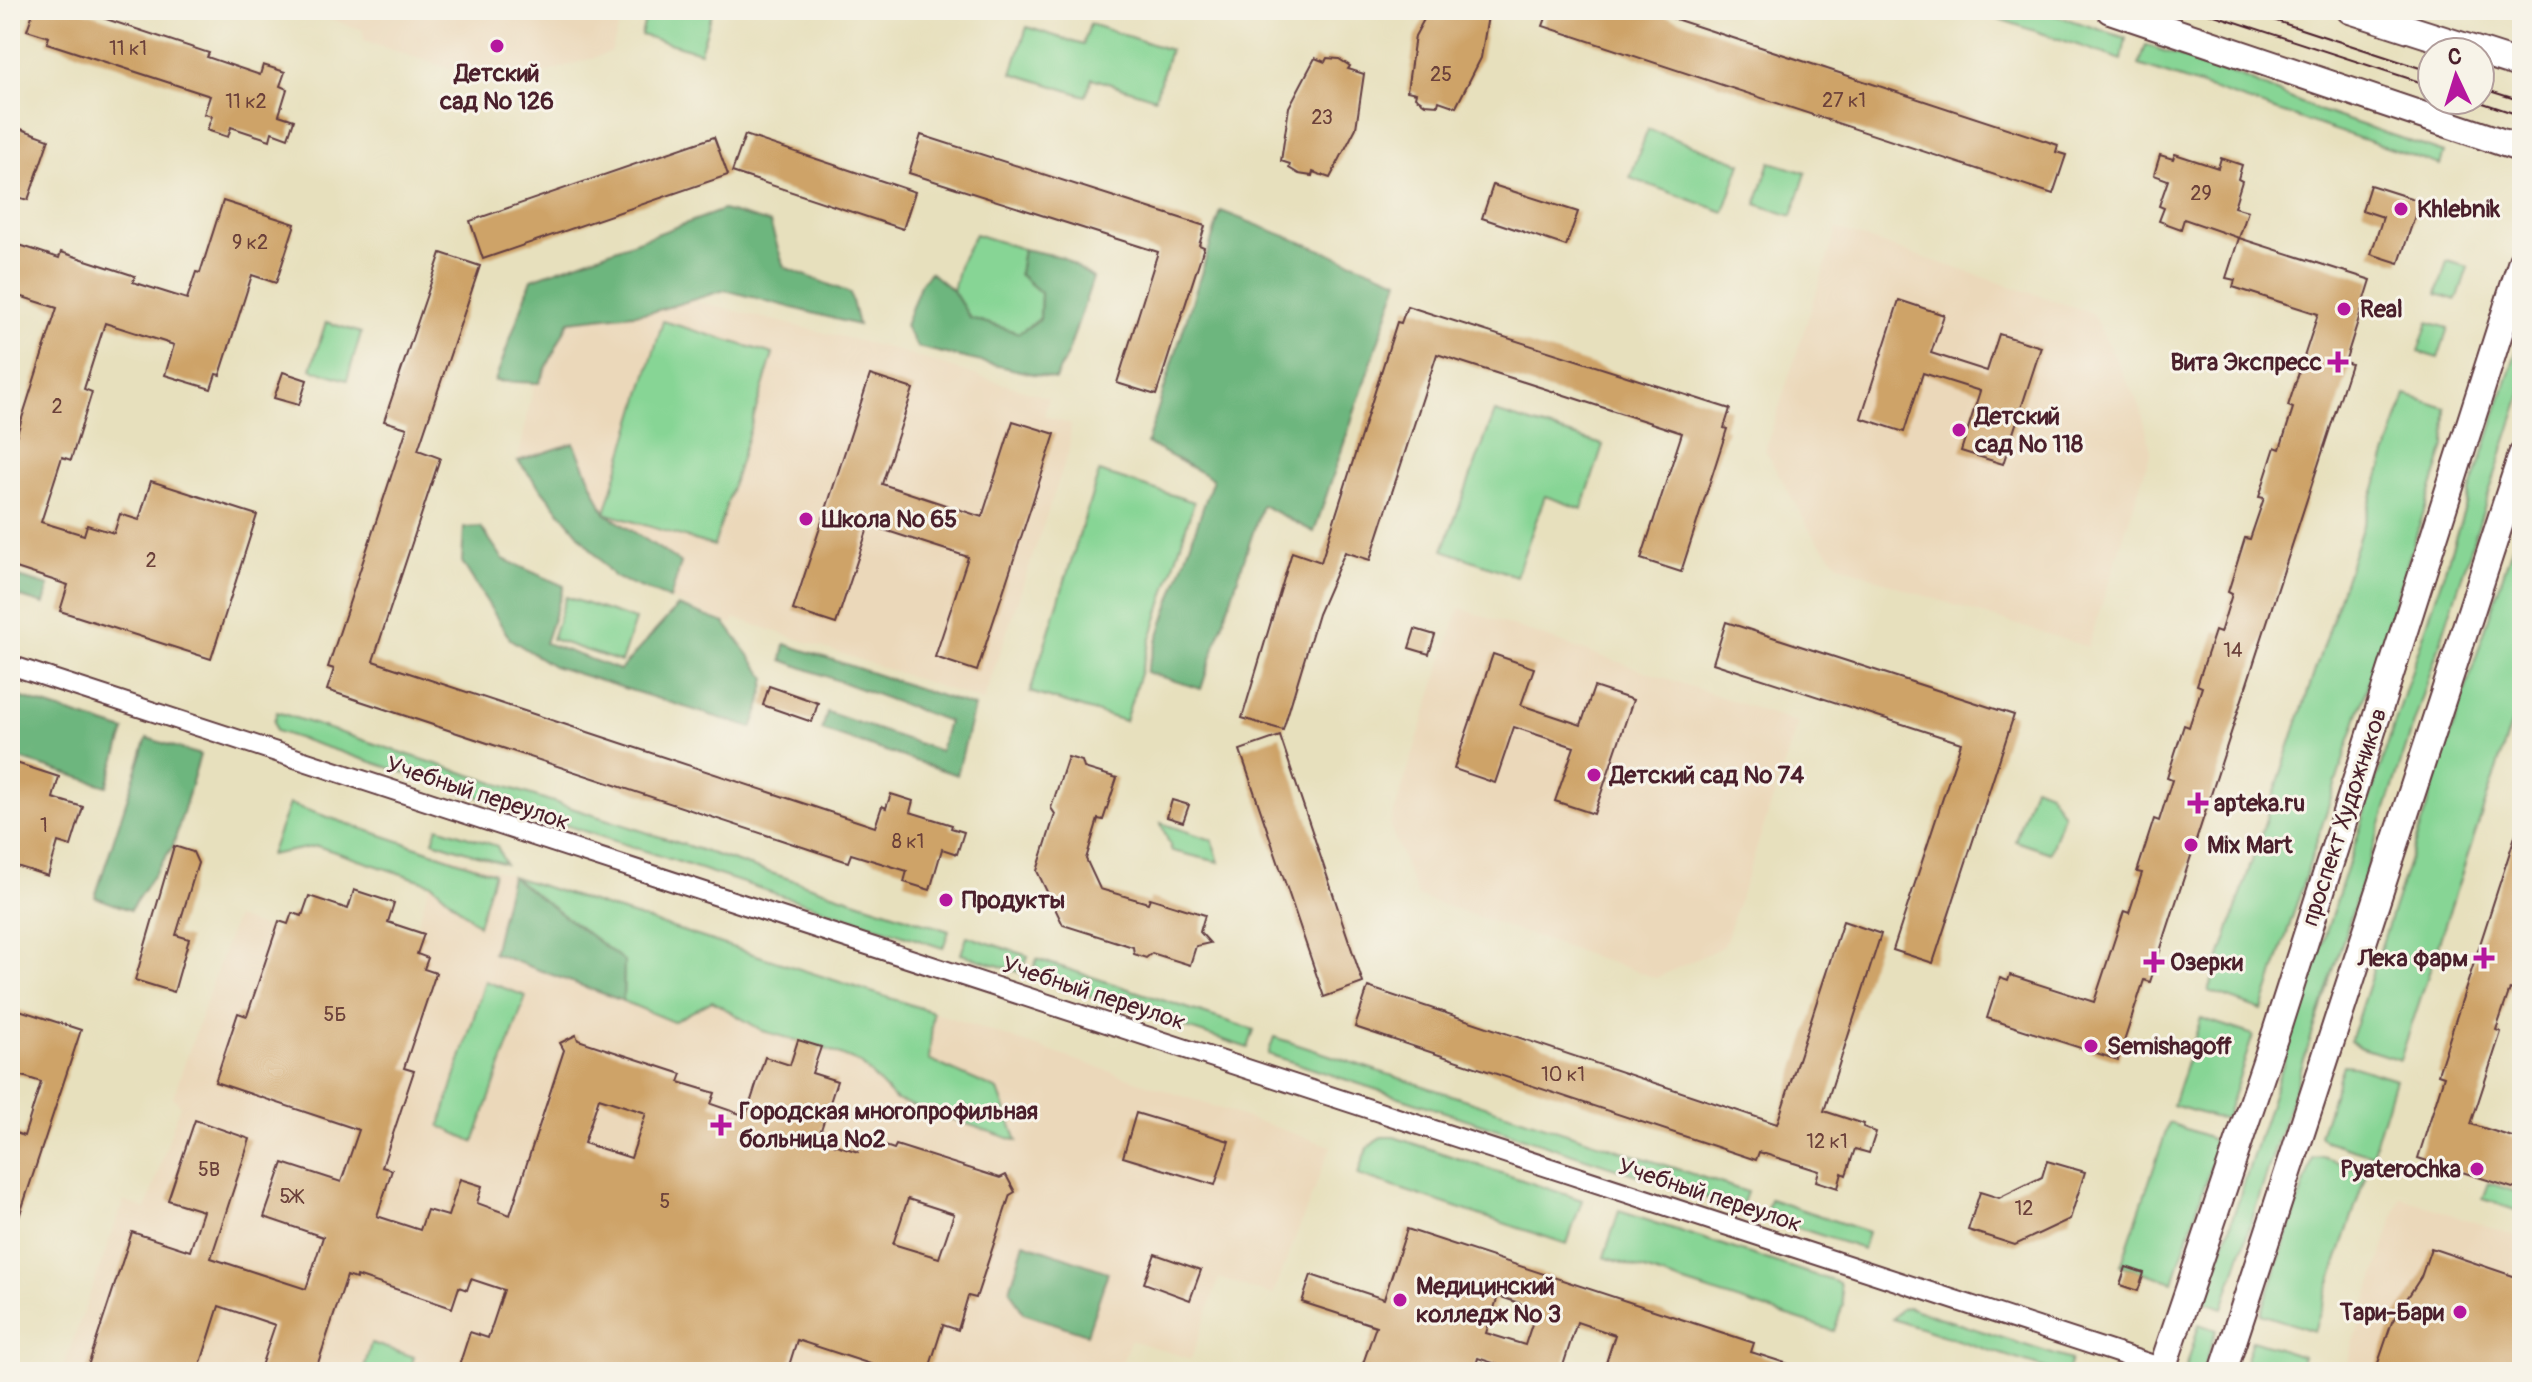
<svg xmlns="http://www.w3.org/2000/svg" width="2532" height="1382" font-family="Pangolin,sans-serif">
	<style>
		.built { fill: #ebd8ba }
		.green { fill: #87d595; stroke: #687a60; stroke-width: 2 }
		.forest { fill: #6db67e; stroke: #5c6a54; stroke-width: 2 }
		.building { fill: #cea368; fill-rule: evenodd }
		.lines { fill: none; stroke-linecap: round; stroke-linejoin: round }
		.street-casing { stroke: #623c41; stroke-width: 22 }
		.secondary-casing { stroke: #623c41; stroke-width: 30 }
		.street { stroke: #fff; stroke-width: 18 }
		.secondary { stroke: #fff; stroke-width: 26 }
		.tram { stroke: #4a1f2b; stroke-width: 2 }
		.poi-dot { fill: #b5179e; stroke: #f7f3e8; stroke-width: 3 }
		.labels { text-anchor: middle; stroke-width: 6; stroke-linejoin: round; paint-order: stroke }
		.number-label { font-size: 20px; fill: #6b403a }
		.poi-label { font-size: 24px; font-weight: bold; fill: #4a1f2b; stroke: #f7f3e8; text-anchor: start }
		.street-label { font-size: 24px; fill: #4a1f2b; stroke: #f7f3e8 }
	</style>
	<rect width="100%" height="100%" fill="#f7f3e8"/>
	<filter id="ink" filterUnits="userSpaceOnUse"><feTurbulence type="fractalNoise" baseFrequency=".0125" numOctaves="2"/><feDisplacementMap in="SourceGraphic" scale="16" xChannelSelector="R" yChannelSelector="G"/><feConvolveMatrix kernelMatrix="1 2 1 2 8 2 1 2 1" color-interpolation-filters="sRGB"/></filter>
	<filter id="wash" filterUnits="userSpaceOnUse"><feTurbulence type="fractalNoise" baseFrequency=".006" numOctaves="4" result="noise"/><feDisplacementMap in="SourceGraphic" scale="32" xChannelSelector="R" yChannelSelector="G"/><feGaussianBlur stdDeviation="1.8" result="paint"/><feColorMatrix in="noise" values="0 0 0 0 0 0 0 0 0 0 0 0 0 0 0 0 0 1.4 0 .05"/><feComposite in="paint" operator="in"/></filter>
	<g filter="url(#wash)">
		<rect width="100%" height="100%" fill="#e7e0bd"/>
		<g class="built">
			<path d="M 303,10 L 624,10 L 611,52 L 503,86 L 364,41 L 363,30 Z"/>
			<path d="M 1837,229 L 2092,313 L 2141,409 L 2151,451 L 2088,647 L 1910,591 L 1838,564 L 1812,534 L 1765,450 Z"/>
			<path d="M 665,294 L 892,349 L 1049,398 L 1044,415 L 1071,425 L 1069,450 L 983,701 L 735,618 L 732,624 L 614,577 L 518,461 L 548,316 Z"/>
			<path d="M 1459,608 L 1798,723 L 1724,946 L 1656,978 L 1417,896 L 1390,826 Z"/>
			<path d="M 440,852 L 960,1021 L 1331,1146 L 1273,1295 L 1219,1278 L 1191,1359 L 1130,1340 L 1119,1372 L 58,1372 L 64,1365 L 124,1201 L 146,1209 L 180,1105 L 173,1097 L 235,918 L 275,931 L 279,921 L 288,924 L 292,913 L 302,916 L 309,896 L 347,909 L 354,890 L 394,903 L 388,922 L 415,931 Z"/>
			<path d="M 2400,1197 L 2522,1238 L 2522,1372 L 2344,1372 Z"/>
		</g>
		<g class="green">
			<path d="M 648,10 L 713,10 L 700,52 L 641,35 Z"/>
			<path d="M 1972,10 L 2039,10 L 2126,38 L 2122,60 Z"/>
			<path d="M 1090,24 L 1170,50 L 1155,98 L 1092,78 L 1086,96 L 1012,73 L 1027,27 L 1083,45 Z"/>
			<path d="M 2146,45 L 2242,77 L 2315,109 L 2444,153 L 2440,165 L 2139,65 Z"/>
			<path d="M 1648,129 L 1741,163 L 1724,212 L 1630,178 Z"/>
			<path d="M 1770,162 L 1806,173 L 1792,216 L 1756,204 Z"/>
			<path d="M 975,234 L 1023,249 L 1019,274 L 1041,293 L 1040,318 L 1019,333 L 970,318 L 953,291 L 960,262 Z"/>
			<path d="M 2447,261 L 2468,267 L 2457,300 L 2437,294 Z"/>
			<path d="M 663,321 L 773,354 L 714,546 L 605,513 Z"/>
			<path d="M 326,322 L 361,333 L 347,380 L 311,369 Z"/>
			<path d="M 2428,322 L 2448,328 L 2438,358 L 2418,352 Z"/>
			<path d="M 2522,334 L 2522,392 L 2223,1308 L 2205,1302 Z"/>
			<path d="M 2406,395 L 2446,408 L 2445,447 L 2262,1010 L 2209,991 Z"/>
			<path d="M 1495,412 L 1603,445 L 1582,509 L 1545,496 L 1516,576 L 1443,550 Z"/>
			<path d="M 1099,472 L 1194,502 L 1125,721 L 1030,692 Z"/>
			<path d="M 2522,517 L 2522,692 L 2400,1060 L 2359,1047 L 2350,1041 Z"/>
			<path d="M 566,597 L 635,620 L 621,662 L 552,639 Z"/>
			<path d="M 277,712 L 949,931 L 943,948 L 276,731 L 274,721 Z"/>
			<path d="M 2034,786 L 2049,792 L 2063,814 L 2050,853 L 2015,841 Z"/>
			<path d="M 289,804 L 494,873 L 478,925 L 432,884 L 317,846 L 270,855 Z"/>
			<path d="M 1161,823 L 1212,840 L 1219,862 L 1172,851 Z"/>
			<path d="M 438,827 L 497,846 L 505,864 L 433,841 Z"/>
			<path d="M 511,876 L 933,1012 L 929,1060 L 998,1090 L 1017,1141 L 896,1100 L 860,1063 L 821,1047 L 763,1031 L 712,1001 L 673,1022 L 623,1001 L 624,961 Z"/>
			<path d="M 967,936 L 1028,956 L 1022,973 L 961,954 Z"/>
			<path d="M 1037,959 L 1254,1030 L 1248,1048 L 1031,977 Z"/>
			<path d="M 485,981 L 526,996 L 474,1142 L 440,1126 Z"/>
			<path d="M 2201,1018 L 2253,1035 L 2226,1118 L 2213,1117 L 2173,1105 Z"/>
			<path d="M 1274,1037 L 1747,1192 L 1741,1209 L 1268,1054 Z"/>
			<path d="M 2343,1065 L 2354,1066 L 2395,1079 L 2372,1155 L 2326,1141 L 2320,1135 Z"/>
			<path d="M 2169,1123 L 2206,1136 L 2218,1144 L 2173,1282 L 2121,1265 Z"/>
			<path d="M 1382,1137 L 1394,1137 L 1582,1200 L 1567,1244 L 1358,1175 C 1363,1159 1365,1144 1382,1137 Z"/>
			<path d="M 2322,1157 L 2367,1171 L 2314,1331 L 2261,1314 L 2313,1158 Z"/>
			<path d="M 2489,1183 L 2522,1194 L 2522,1212 L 2483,1199 Z"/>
			<path d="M 1770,1199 L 1868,1232 L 1863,1249 L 1765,1217 Z"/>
			<path d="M 1619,1211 L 1839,1283 L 1843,1304 L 1834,1331 L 1604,1257 Z"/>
			<path d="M 1907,1307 L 2071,1360 L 2067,1372 L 2057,1372 L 1892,1319 L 1901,1309 Z"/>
			<path d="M 2199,1324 L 2216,1330 L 2202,1372 L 2185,1372 Z"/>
			<path d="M 2252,1340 L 2303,1356 L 2298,1372 L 2242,1372 Z"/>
			<path d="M 371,1343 L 414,1357 L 410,1372 L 363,1372 Z"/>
		</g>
		<g class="forest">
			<path d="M 723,210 L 770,223 L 784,267 L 850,293 L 858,325 L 725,290 L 652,312 L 569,321 L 539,383 L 495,381 L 532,279 Z"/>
			<path d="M 1221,211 L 1399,280 L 1314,532 L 1262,505 L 1201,689 L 1146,672 L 1213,479 L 1147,443 Z"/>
			<path d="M 1023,249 L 1062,257 L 1093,278 L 1067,355 L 1055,379 L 917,347 L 905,326 L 920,285 L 930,272 L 953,291 L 970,318 L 1019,333 L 1040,319 L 1041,293 L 1019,274 Z"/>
			<path d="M 574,443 L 605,513 L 681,563 L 670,599 L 614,577 L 518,461 Z"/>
			<path d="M 481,527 L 503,559 L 564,586 L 545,643 L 620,670 L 678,606 L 725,623 L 766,678 L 760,707 L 752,728 L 553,666 L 510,639 L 462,562 L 464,528 Z"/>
			<path d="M 19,577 L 49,586 L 44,604 L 14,595 Z"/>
			<path d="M 785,644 L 974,707 L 957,775 L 822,730 L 827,712 L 940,751 L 948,721 L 782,660 Z"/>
			<path d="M 10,694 L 125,731 L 107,786 L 10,756 Z"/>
			<path d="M 147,738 L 200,755 L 173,846 L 130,910 L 95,897 Z"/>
			<path d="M 511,876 L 624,961 L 623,1001 L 493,953 Z"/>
			<path d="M 1024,1243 L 1108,1272 L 1087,1334 L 1023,1313 L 1010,1290 Z"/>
		</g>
		<g id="blocks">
			<g class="building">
				<path d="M 34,10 L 79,10 L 209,53 L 207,57 L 260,75 L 263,65 L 285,72 L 280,86 L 287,89 L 279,115 L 294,120 L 288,138 L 272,132 L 270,140 L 231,127 L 228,137 L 207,130 L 212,116 L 204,114 L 210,96 L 47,43 L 49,37 L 27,30 Z"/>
				<path d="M 1429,10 L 1489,10 L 1481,58 L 1456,107 L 1439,101 L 1438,105 L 1425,104 L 1415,97 L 1416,93 L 1407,91 L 1415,36 Z"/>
				<path d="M 1549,10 L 1648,10 L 2058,145 L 2056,152 L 2066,155 L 2053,194 L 1543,26 Z"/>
				<path d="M 1315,58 L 1325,62 L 1327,58 L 1339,59 L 1350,66 L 1348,69 L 1364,74 L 1356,128 L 1330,178 L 1313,172 L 1312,176 L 1299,174 L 1289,168 L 1290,164 L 1281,161 L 1289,107 Z"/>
				<path d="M 10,125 L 49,139 L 28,200 L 10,195 Z"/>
				<path d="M 745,135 L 915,192 L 903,229 L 732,172 Z"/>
				<path d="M 921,135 L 1205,226 L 1199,245 L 1204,247 L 1156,395 L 1117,383 L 1158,252 L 909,173 Z"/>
				<path d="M 714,137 L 728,175 L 483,259 L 470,221 Z"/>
				<path d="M 2175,154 L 2218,168 L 2221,158 L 2242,165 L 2238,179 L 2242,181 L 2234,207 L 2248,211 L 2239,238 L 2184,219 L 2181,229 L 2159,221 L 2164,208 L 2159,206 L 2168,180 L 2154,175 L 2160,155 L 2173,159 Z"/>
				<path d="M 1493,185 L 1578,212 L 1566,246 L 1482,218 Z"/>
				<path d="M 2370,185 L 2420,201 L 2399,263 L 2371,254 L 2383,217 L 2362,210 Z"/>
				<path d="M 223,201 L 295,224 L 276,283 L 252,275 L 220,375 L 216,374 L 211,389 L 165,375 L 174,345 L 105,323 L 84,389 L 92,392 L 71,460 L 62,457 L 41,522 L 84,535 L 87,525 L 114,533 L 120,514 L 139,520 L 151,481 L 257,515 L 211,659 L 60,611 L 68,585 L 10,566 L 10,456 L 57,308 L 10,293 L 10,242 L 59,258 L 61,252 L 135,276 L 133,282 L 187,299 L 196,272 L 200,273 Z"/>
				<path d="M 2239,238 L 2371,280 L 2345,362 L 2351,364 L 2150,982 L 2144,980 L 2118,1060 L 1987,1018 L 2000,978 L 2008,981 L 2010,975 L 2094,1002 L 2124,911 L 2129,913 L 2142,873 L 2137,872 L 2154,819 L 2159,821 L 2172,780 L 2167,778 L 2184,725 L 2189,727 L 2202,687 L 2197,685 L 2215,631 L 2220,633 L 2232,594 L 2228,592 L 2245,538 L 2250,539 L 2264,498 L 2259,497 L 2275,447 L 2280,449 L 2293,408 L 2288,406 L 2318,314 L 2233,287 L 2235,280 L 2226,278 Z"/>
				<path d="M 441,253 L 480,266 L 418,450 L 440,458 L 373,661 L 875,827 L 882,806 L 886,808 L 891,794 L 913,801 L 910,812 L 952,825 L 951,828 L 964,832 L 957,854 L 942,849 L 930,890 L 904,882 L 907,871 L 851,854 L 848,862 L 327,690 L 334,669 L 328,667 L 407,428 L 384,421 Z"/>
				<path d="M 1899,300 L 1944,315 L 1931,353 L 1987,371 L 1999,334 L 2041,347 L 2003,464 L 1961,451 L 1980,391 L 1923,373 L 1904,432 L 1861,418 Z"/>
				<path d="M 1407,306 L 1730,409 L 1724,428 L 1727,429 L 1681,572 L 1641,559 L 1682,433 L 1437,354 L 1370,560 L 1345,552 L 1318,614 L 1283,730 L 1242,718 L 1292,552 L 1321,562 L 1397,322 L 1401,323 Z"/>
				<path d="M 283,372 L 307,380 L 299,405 L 274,398 Z"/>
				<path d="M 870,375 L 913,389 L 882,484 L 982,517 L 1013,421 L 1055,434 L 977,671 L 935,657 L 968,557 L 869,525 L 836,624 L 793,610 Z"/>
				<path d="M 1726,622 L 2014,715 L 1933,963 L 1893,950 L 1961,743 L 1713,663 Z"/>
				<path d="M 1415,629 L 1435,635 L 1429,654 L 1409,648 Z"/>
				<path d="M 1493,654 L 1534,668 L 1521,705 L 1581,725 L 1594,687 L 1633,700 L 1594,814 L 1555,801 L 1574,747 L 1514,727 L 1495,783 L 1454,769 Z"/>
				<path d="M 769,686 L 818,703 L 812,722 L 763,705 Z"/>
				<path d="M 1280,736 L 1363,983 L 1324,997 L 1240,750 Z"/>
				<path d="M 1068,757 L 1082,761 L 1084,768 L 1117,778 L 1103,820 L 1098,819 L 1086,859 L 1100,889 L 1148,903 L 1150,898 L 1205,915 L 1200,932 L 1210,943 L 1196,946 L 1190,965 L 1152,953 L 1146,958 L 1134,954 L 1133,947 L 1063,925 L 1037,871 L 1055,814 L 1051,808 Z"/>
				<path d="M 10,761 L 59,777 L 53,798 L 83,807 L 71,846 L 58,842 L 48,876 L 10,864 Z"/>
				<path d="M 1172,800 L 1189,805 L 1183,822 L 1167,817 Z"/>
				<path d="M 2518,827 L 2522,828 L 2522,968 L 2515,991 L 2510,989 L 2496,1030 L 2501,1032 L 2471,1124 L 2522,1140 L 2522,1191 L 2418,1158 L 2444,1076 L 2438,1074 Z"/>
				<path d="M 174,846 L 193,852 L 198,863 L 176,935 L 189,939 L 174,992 L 135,980 Z"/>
				<path d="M 354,890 L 394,903 L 388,922 L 424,934 L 417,954 L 428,958 L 424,969 L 436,973 L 404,1068 L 414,1071 L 382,1167 L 392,1170 L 377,1216 L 420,1230 L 427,1210 L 448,1216 L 460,1179 L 482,1186 L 477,1203 L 510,1215 L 564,1050 L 560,1043 L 576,1035 L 578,1040 L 682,1074 L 679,1082 L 715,1093 L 711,1104 L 746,1116 L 765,1057 L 790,1065 L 798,1040 L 821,1047 L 812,1073 L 837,1081 L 818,1139 L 858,1152 L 862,1138 L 894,1149 L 896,1145 L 1000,1178 L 1006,1175 L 1015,1192 L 1010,1195 L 976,1298 L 968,1296 L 958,1330 L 943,1325 L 928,1372 L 895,1372 L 797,1340 L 787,1372 L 457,1372 L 470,1332 L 488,1338 L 504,1290 L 471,1279 L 467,1290 L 459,1287 L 452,1308 L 357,1276 L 356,1279 L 347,1276 L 315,1372 L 259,1372 L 275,1325 L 219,1306 L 198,1372 L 86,1372 L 132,1232 L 190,1251 L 203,1211 L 168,1200 L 195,1120 L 250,1139 L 211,1258 L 306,1289 L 323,1237 L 264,1217 L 283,1163 L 341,1182 L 359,1130 L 215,1082 L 238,1013 L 247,1016 L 279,921 L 288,924 L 292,913 L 302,916 L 309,896 L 348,909 ZM 599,1098 L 646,1113 L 631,1158 L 584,1143 ZM 908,1199 L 954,1214 L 939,1258 L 893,1244 Z"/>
				<path d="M 1843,921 L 1881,934 L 1824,1111 L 1864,1124 L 1863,1127 L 1876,1132 L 1869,1153 L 1855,1149 L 1846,1175 L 1842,1173 L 1838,1188 L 1816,1181 L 1819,1171 L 1759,1152 L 1756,1160 L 1355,1027 L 1368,987 L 1777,1124 Z"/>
				<path d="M 10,1007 L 81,1030 L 14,1232 L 10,1231 L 10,1131 L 24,1136 L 41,1082 L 10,1072 Z"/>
				<path d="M 1136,1113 L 1229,1141 L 1215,1185 L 1123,1157 Z"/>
				<path d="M 2047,1161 L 2085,1172 L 2070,1219 L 2015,1245 L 1968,1230 L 1980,1192 L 1999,1198 L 2042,1177 Z"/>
				<path d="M 1407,1229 L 1754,1343 L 1751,1352 L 1801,1368 L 1800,1372 L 1603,1372 L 1615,1335 L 1577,1322 L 1561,1372 L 1520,1372 L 1478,1358 L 1474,1372 L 1360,1372 L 1376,1326 L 1302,1302 L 1311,1275 L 1384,1299 ZM 1498,1296 L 1537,1309 L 1525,1345 L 1486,1333 Z"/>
				<path d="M 2431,1248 L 2522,1279 L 2522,1372 L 2375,1372 L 2392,1322 L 2421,1277 Z"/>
				<path d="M 1155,1254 L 1201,1270 L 1190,1300 L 1144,1283 Z"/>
				<path d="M 2126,1267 L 2144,1273 L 2138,1291 L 2120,1285 Z"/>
			</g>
		</g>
	</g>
	<g filter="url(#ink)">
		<use href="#blocks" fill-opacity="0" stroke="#623c41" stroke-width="2"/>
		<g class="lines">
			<g class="street-casing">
				<path id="street" d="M 10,665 L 2163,1368"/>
			</g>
			<g class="secondary-casing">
				<g id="secondary">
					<path d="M 2110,10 L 2522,149"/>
					<path d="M 2350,10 L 2522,65"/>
					<path d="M 2161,1372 L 2276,1032 L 2522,261"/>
					<path d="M 2223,1372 L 2522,455"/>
				</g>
			</g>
			<use href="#street" class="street"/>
			<use href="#secondary" class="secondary"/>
			<g class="tram">
				<path d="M 2199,10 L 2432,86"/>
				<path d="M 2243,10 L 2432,72"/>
				<path d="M 2480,88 L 2522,101"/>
				<path d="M 2474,100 L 2522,116"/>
			</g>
		</g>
	</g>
	<g class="poi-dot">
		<circle cx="497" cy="46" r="8"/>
		<circle cx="2401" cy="209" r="8"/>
		<circle cx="2344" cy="309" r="8"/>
		<path d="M2334 350h8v8h8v8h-8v8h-8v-8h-8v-8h8z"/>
		<circle cx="1959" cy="430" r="8"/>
		<circle cx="806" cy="519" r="8"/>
		<circle cx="1594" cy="775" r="8"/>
		<path d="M2194 791h8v8h8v8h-8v8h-8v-8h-8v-8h8z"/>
		<circle cx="2191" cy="845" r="8"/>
		<circle cx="946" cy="900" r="8"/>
		<path d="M2480 946h8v8h8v8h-8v8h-8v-8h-8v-8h8z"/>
		<path d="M2150 950h8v8h8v8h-8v8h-8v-8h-8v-8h8z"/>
		<circle cx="2091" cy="1046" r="8"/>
		<path d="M717 1113h8v8h8v8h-8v8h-8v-8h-8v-8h8z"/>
		<circle cx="2477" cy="1169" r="8"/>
		<circle cx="1400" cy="1300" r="8"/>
		<circle cx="2460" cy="1312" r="8"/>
	</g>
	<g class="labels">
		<g class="number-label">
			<text x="128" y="55">11 к1</text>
			<text x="1441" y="81">25</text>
			<text x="1844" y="107">27 к1</text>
			<text x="246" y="108">11 к2</text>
			<text x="1322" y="124">23</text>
			<text x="2201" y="200">29</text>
			<text x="250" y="249">9 к2</text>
			<text x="57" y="413">2</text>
			<text x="151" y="567">2</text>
			<text x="2233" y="657">14</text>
			<text x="44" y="832">1</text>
			<text x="908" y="848">8 к1</text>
			<text x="335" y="1021">5Б</text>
			<text x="1563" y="1081">10 к1</text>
			<text x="1827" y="1148">12 к1</text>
			<text x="209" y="1176">5В</text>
			<text x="291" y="1203">5Ж</text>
			<text x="665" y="1208">5</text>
			<text x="2024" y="1215">12</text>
		</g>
		<g class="poi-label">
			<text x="497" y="81" text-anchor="middle">Детский<tspan x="497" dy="28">сад № 126</tspan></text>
			<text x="2417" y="217">Khlebnik</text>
			<text x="2360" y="317">Real</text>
			<text x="2322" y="370" text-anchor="end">Вита Экспресс</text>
			<text x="1975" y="424">Детский<tspan x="1975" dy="28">сад № 118</tspan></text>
			<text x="822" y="527">Школа № 65</text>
			<text x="1610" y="783">Детский сад № 74</text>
			<text x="2214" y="811">apteka.ru</text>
			<text x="2207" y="853">Mix Mart</text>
			<text x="962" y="908">Продукты</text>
			<text x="2468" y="966" text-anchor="end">Лека фарм</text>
			<text x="2170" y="970">Озерки</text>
			<text x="2107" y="1054">Semishagoff</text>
			<text x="739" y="1119">Городская многопрофильная<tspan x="739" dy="28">больница №2</tspan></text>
			<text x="2461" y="1177" text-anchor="end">Pyaterochka</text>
			<text x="1416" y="1294">Медицинский<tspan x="1416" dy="28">колледж № 3</tspan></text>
			<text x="2444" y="1320" text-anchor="end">Тари-Бари</text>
		</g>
		<g class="street-label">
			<text transform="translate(478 793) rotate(18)" y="8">Учебный переулок</text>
			<text transform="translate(2344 817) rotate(-72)" y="8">проспект Художников</text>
			<text transform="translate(1094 993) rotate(18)" y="8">Учебный переулок</text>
			<text transform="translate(1710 1195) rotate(18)" y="8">Учебный переулок</text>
		</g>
	</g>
	<rect width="2532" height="1382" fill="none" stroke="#f7f3e8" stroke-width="40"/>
	<g transform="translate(2456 76) rotate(356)"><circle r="38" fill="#f7f3e8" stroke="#b29e9c" stroke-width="2"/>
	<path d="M0-6L14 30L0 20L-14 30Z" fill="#b5179e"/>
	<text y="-12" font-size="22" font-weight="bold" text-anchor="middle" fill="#4a1f2b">С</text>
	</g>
</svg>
